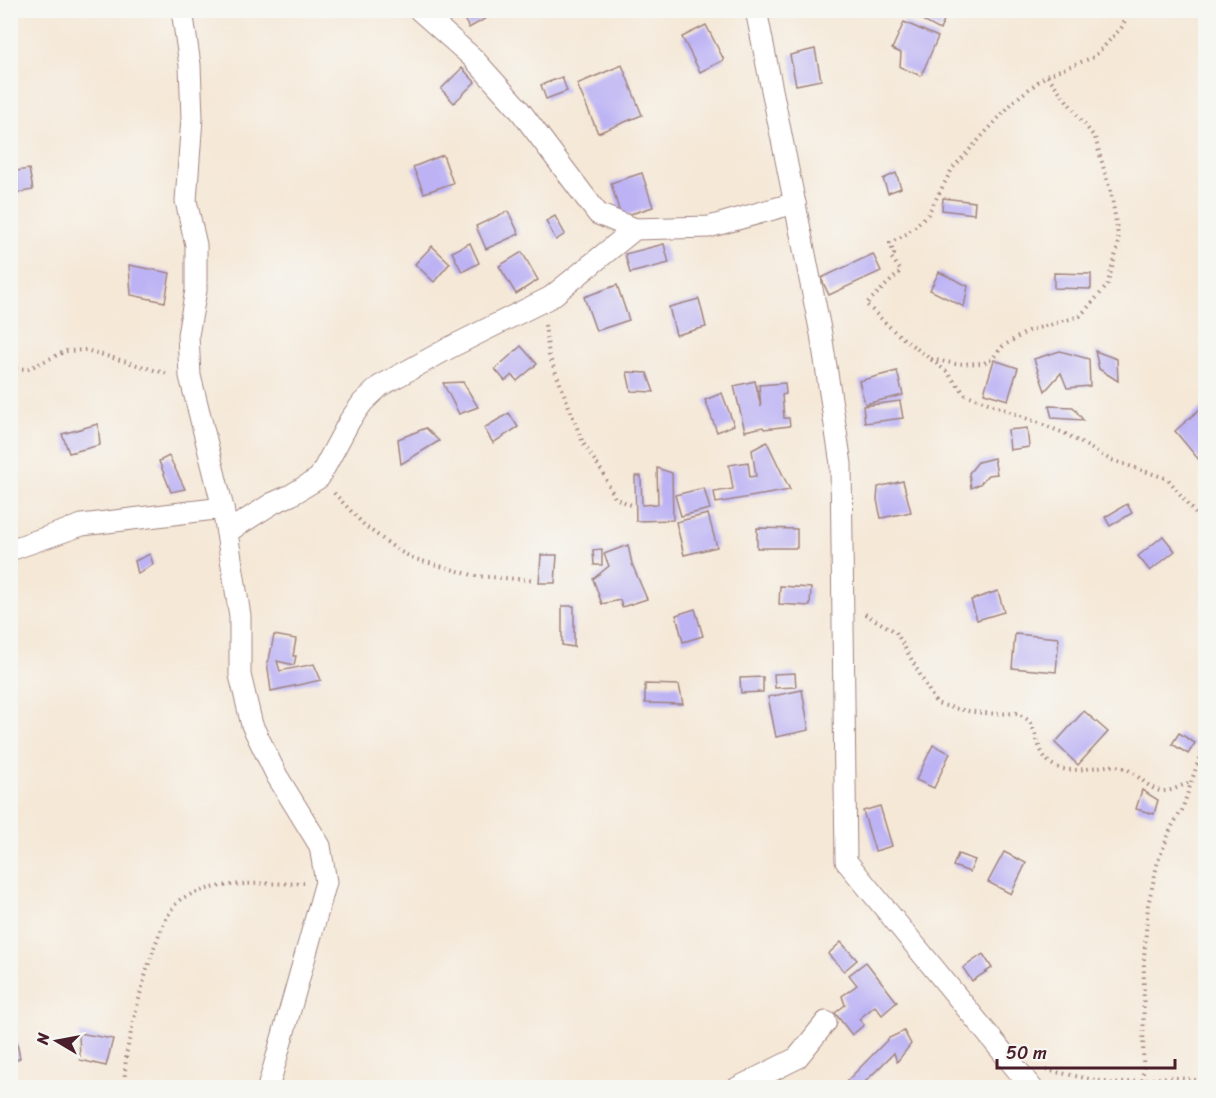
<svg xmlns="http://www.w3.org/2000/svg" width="1216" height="1098" font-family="Sriracha,sans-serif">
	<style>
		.building { fill: #bcb2f4 }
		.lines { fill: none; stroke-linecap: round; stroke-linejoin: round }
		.street-casing { stroke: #a08481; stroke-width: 23 }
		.path { stroke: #a08481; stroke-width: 4; stroke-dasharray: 1.5 4.5; stroke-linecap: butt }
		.street { stroke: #fff; stroke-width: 21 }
	</style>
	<rect width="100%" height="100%" fill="#f6f6f2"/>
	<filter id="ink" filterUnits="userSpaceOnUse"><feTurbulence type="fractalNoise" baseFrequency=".0167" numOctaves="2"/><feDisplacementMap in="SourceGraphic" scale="12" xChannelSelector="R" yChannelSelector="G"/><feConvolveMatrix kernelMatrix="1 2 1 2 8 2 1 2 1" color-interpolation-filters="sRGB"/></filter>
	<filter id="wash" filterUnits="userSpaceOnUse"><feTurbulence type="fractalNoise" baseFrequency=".008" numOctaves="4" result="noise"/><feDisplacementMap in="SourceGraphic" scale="24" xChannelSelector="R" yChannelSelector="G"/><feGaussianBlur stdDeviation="1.35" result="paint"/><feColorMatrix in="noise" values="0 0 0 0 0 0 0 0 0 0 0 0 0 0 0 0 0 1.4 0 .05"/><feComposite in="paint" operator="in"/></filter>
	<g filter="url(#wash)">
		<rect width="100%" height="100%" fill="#f5e8d7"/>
		<g id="blocks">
			<g class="building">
				<path d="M 459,10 L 493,10 L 495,13 L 469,28 Z"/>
				<path d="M 913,10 L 948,10 L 940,30 L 925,22 Z"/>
				<path d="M 904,22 L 938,37 L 921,76 L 900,67 L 901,53 L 892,49 Z"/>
				<path d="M 706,25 L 724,60 L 700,72 L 682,37 Z"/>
				<path d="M 815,49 L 821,80 L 796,85 L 790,55 Z"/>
				<path d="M 622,65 L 642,115 L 598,133 L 577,84 Z"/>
				<path d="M 462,68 L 475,82 L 454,103 L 441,89 Z"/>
				<path d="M 562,77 L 567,91 L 546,99 L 541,85 Z"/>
				<path d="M 443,155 L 453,183 L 424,193 L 413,167 Z"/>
				<path d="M 29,169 L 33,190 L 10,194 L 10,172 Z"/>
				<path d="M 642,173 L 653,207 L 621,217 L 611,183 Z"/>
				<path d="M 896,173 L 901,188 L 888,193 L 883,179 Z"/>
				<path d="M 943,198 L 975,202 L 974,214 L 942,210 Z"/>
				<path d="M 508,211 L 519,234 L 486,249 L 476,226 Z"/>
				<path d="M 555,216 L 565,234 L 556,240 L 546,221 Z"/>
				<path d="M 470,243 L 479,263 L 462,272 L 452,252 Z"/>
				<path d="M 664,244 L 669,263 L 630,273 L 625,254 Z"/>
				<path d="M 432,246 L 450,263 L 434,282 L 415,264 Z"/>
				<path d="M 522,252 L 538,280 L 516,294 L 499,266 Z"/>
				<path d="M 873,254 L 881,271 L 829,295 L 821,278 Z"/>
				<path d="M 129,265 L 170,273 L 165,302 L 131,295 Z"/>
				<path d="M 939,272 L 968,286 L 964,307 L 930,290 Z"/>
				<path d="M 1054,273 L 1091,274 L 1091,289 L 1054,288 Z"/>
				<path d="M 617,285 L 629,320 L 596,331 L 584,297 Z"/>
				<path d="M 699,299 L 706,327 L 676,335 L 669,307 Z"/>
				<path d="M 521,346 L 537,364 L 517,381 L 512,375 L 505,381 L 495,369 Z"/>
				<path d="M 1060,351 L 1089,359 L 1090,386 L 1067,388 L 1061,373 L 1045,391 L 1034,359 Z"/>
				<path d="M 1095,351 L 1117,359 L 1118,381 L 1099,369 Z"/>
				<path d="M 994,360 L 1018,368 L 1008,400 L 984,393 Z"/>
				<path d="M 897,371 L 903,395 L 865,404 L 859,381 Z"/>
				<path d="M 627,372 L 647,373 L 654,392 L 631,391 Z"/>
				<path d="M 755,381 L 761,407 L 759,385 L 785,383 L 786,394 L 782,395 L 784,418 L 789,418 L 790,426 L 764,429 L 763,427 L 745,431 L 734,386 Z"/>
				<path d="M 463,382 L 478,407 L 459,414 L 443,383 Z"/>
				<path d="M 722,393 L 734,425 L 717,432 L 705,400 Z"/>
				<path d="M 900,401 L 903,418 L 865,423 L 863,406 Z"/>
				<path d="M 1049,406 L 1073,407 L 1083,420 L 1052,418 Z"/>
				<path d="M 1201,408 L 1206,414 L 1206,454 L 1199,460 L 1175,431 Z"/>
				<path d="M 509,413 L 518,427 L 493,443 L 484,428 Z"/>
				<path d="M 98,424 L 100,445 L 69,453 L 62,434 Z"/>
				<path d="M 426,428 L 439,441 L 401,464 L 398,439 Z"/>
				<path d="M 1027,428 L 1029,447 L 1010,450 L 1008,430 Z"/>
				<path d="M 767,442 L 790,490 L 716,503 L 714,492 L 733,489 L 729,465 L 748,462 L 750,477 L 756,476 L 752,450 Z"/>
				<path d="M 169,456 L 185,489 L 171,492 L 159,461 Z"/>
				<path d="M 994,458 L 997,474 L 988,475 L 980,484 L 971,488 L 969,473 L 978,462 Z"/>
				<path d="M 657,468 L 672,473 L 673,520 L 636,521 L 635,476 L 641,476 L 642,505 L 658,504 Z"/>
				<path d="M 903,481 L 911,512 L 881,518 L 877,500 L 878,487 Z"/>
				<path d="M 704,488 L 710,509 L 681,516 L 675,495 Z"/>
				<path d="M 1127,504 L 1132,513 L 1110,526 L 1105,517 Z"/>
				<path d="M 708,514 L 717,547 L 684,555 L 676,522 Z"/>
				<path d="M 757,528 L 797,529 L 797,548 L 757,548 Z"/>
				<path d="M 1163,536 L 1175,551 L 1150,571 L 1138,556 Z"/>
				<path d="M 628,545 L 632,564 L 647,599 L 622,607 L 620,600 L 602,604 L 593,579 L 609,566 L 604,554 Z"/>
				<path d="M 602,549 L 602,565 L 594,565 L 593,550 Z"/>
				<path d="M 150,554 L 153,564 L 138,574 L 135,561 Z"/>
				<path d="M 541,555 L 557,555 L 555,583 L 539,583 Z"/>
				<path d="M 780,586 L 811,588 L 810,606 L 779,604 Z"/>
				<path d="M 998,591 L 1004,612 L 977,620 L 971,600 Z"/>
				<path d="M 562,606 L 574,606 L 574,647 L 562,645 Z"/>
				<path d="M 695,609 L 703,636 L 683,642 L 676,615 Z"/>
				<path d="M 1015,634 L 1059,638 L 1056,672 L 1012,668 Z"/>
				<path d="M 274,635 L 296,639 L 293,656 L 296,656 L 294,665 L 277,661 L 280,671 L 314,664 L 321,680 L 271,691 L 267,661 L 269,660 Z"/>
				<path d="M 795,673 L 796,687 L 775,688 L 774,674 Z"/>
				<path d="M 763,677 L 763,692 L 741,693 L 740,678 Z"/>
				<path d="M 645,684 L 679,685 L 683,704 L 645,703 Z"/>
				<path d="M 802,690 L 809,730 L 776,737 L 768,697 Z"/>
				<path d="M 1084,711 L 1108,732 L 1078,765 L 1055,743 Z"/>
				<path d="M 1179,733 L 1195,743 L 1188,754 L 1172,744 Z"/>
				<path d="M 933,745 L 950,753 L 934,788 L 916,780 Z"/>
				<path d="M 1142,790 L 1158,800 L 1154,814 L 1136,809 Z"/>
				<path d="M 880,806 L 892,846 L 875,851 L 863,811 Z"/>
				<path d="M 1004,852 L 1026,863 L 1011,894 L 988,882 Z"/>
				<path d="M 958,854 L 975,860 L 970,872 L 953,866 Z"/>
				<path d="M 841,942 L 857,960 L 844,971 L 828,954 Z"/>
				<path d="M 983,954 L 992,968 L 972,981 L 963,968 Z"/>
				<path d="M 866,962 L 897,1002 L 882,1015 L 875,1006 L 859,1019 L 864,1025 L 852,1035 L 835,1013 L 845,1005 L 842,996 L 857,985 L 849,975 Z"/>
				<path d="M 904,1031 L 911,1044 L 897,1062 L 894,1053 L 859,1088 L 840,1088 L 889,1038 Z"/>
				<path d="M 79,1033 L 113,1039 L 106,1066 L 80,1060 Z"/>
				<path d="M 15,1034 L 20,1058 L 10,1064 L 10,1035 Z"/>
			</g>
		</g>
	</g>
	<g filter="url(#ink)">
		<use href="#blocks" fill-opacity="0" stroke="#a08481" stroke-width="1.5"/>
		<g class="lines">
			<g class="street-casing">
				<g id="street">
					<path d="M 182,10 L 190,65 L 192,118 L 186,201 L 196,245 L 196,290 L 188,335 L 190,376 L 223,508 L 240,616 L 240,675 L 252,725 L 277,776 L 320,846 L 326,882 L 268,1088"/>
					<path d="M 419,10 L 473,58 L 518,108 L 598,214 L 635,229"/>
					<path d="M 756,10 L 821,334 L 841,464 L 846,861 L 1032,1088"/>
					<path d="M 227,532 L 273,503 L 291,495 L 319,478 L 350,420 L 363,402 L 380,386 L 451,347 L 551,297 L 635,229 L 709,227 L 795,203"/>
					<path d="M 10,550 L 82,525 L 223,508"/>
					<path d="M 737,1088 L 797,1058 L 826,1022"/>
				</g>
			</g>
			<g class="path">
				<path d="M 1128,10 L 1123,26 L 1094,57 L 1047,75 L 1015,100 L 952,169 L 928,214 L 908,233 L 890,243 L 894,254 L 891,257 L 901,271 L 866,304 L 895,332 L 946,371 L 965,394 L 1064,433 L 1109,459 L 1168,479 L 1199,518 L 1206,522"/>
				<path d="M 545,325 L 549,355 L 583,443 L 603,473 L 615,498 L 634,506"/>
				<path d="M 931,359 L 956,364 L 984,363 L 993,358 L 1003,346 L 1028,331 L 1080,316 L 1107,286 L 1119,242 L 1112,197 L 1095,138 L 1047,75"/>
				<path d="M 10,368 L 28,369 L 66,351 L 86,350 L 168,374"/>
				<path d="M 334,493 L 365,526 L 399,551 L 415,559 L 476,576 L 532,580"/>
				<path d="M 865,614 L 896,632 L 936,703 C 965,712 986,715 1017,713 C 1021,715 1026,718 1029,721 C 1038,733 1037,759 1057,767 C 1075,775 1099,764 1116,766 C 1136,768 1148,792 1164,791 C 1173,791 1182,785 1190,782"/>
				<path d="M 1046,1070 L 1115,1084 L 1168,1077 L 1206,1081"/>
				<path d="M 1143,1080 L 1144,958 L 1148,905 L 1158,861 L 1172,826 L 1182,810 L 1206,738"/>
				<path d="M 124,1088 C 125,1075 125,1063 127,1051 C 133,1021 157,911 183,898 C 219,879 266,885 305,883"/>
			</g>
			<use href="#street" class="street"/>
		</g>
	</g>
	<rect width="1216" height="1098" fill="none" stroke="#f6f6f2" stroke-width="36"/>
	<g transform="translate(57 1041) rotate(280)" stroke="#f6f6f2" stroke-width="4.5" paint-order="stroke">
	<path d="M0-4.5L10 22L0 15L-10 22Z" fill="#4a1f2b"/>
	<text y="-9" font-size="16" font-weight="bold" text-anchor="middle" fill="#4a1f2b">N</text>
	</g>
	<path d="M997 1059v9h178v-9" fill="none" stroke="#4a1f2b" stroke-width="3"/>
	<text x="1006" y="1059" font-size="18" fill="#4a1f2b" stroke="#f6f6f2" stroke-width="4.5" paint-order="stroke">50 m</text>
</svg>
